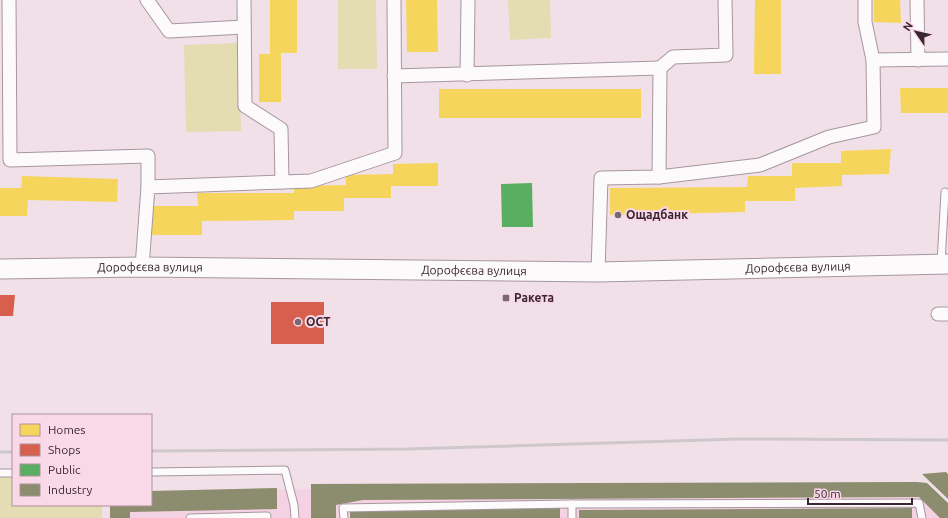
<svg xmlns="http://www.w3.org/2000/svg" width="948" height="518" font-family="Ubuntu,sans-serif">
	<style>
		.built { fill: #f5d2e3 }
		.green { fill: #e4dcb3 }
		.homes { fill: #f6d55c }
		.shops { fill: #d6604d }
		.public { fill: #5aae61 }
		.industry { fill: #8c8c6e }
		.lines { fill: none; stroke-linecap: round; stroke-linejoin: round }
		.lane-casing { stroke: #a6969e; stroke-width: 9 }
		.street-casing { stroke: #a6969e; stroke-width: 15 }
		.secondary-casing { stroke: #a6969e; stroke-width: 21 }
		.lane { stroke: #fdfafc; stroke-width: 7 }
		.street { stroke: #fdfafc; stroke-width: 13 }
		.secondary { stroke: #fdfafc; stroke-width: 19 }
		.rail { stroke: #cec8cb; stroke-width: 3 }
		.poi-dot { fill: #7a6770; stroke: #f9d8e8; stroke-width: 1.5 }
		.labels { text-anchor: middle; stroke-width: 4; stroke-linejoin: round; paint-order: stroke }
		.poi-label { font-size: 12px; font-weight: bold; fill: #3a2630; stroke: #f9d8e8; text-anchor: start }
		.street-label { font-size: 12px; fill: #3a2630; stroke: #f9d8e8 }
	</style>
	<rect width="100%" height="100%" fill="#f1e0e8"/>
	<path class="built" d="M 917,482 L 927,483 L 948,518 L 925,518 L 917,485 L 916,518 L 111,518 L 151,505 L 151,491 Z"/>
	<g class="green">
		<path d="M 338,0 L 376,0 L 377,69 L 338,69 Z"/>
		<path d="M 508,0 L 550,0 L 551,38 L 510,40 Z"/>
		<path d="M 239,43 L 241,131 L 186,132 L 184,45 Z"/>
		<path d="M 0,473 L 13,473 L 13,505 L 102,505 L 102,518 L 0,518 Z"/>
	</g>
	<g class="homes">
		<path d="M 270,0 L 297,0 L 297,53 L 281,53 L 281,102 L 259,102 L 259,54 L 270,54 Z"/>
		<path d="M 406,0 L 437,0 L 438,52 L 407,52 Z"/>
		<path d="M 755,0 L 781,0 L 781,74 L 754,74 Z"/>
		<path d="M 874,0 L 900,0 L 901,23 L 874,22 Z"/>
		<path d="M 900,88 L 948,88 L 948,113 L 901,113 Z"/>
		<rect x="439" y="89" width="202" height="29"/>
		<path d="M 891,149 L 889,174 L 842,175 L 842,186 L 795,188 L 795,201 L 745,201 L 745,212 L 610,215 L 610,188 L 747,187 L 748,176 L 792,176 L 792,163 L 841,163 L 841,151 Z"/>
		<path d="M 438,163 L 438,186 L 391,186 L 391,198 L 344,198 L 344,211 L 294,211 L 294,220 L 202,221 L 202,235 L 151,235 L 150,206 L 198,206 L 197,193 L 294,193 L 294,186 L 346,185 L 346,175 L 393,174 L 393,164 Z"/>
		<path d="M 22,176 L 118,179 L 117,202 L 28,200 L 27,216 L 0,216 L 0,188 L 21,188 Z"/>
	</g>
	<g class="shops">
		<path d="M 0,295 L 15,295 L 13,316 L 0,316 Z"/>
		<rect x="271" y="302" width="53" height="42"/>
	</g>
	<path class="public" d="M 532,183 L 533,227 L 502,227 L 501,184 Z"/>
	<g class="industry">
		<path d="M 946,472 L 948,474 L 948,499 L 922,474 Z"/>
		<path d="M 917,482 L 927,483 L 948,503 L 948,518 L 940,518 L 919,497 L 363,500 L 336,505 L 336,518 L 311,518 L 311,484 Z"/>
		<path d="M 277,488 L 277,509 L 130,512 L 130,518 L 110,518 L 110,505 L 151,505 L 151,491 Z"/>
		<path d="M 560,508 L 560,518 L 350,518 L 350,511 Z"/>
		<path d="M 912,508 L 912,518 L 579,518 L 579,510 Z"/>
	</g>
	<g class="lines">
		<g class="lane-casing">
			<g id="lane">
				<path d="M 941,263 L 945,192"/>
				<path d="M 151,472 L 285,470 L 294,505 L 295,518"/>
				<path d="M 0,473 L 13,473"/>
				<path d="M 190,518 L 267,516"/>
				<path d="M 344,518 L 343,508 L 572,504"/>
				<path d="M 572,518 L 572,504 L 919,503 L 922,518"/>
			</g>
		</g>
		<g class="street-casing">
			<g id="street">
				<path d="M 9,0 L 10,160 L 148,156 L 148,187"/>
				<path d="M 147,0 L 169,31 L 244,27"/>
				<path d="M 244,0 L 245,106 L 281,129 L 282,182"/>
				<path d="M 865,0 L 865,22 L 873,60"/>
				<path d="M 917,0 L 918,60"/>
				<path d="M 660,68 L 673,57 L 726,55 L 725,0"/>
				<path d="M 467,75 L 468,0"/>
				<path d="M 394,76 L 660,68 L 659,177 L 601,178 L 598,272"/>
				<path d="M 659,177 L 760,165 L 829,137 L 874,127 L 873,60 L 948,59"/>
				<path d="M 142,267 L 148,187 L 311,181 L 395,153 L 394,0"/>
				<path d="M 938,314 L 948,314"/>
			</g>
		</g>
		<g class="secondary-casing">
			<g id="secondary">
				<path id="s1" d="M 0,269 L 142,267 L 598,272 L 948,264"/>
			</g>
		</g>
		<use href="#lane" class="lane"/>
		<use href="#street" class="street"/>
		<use href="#secondary" class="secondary"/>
		<g class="rail">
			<path d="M 151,451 L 407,449 L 739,439 L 948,440"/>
			<path d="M 0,452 L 13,452"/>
		</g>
	</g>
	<g class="poi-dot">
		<circle cx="618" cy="215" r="4"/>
		<rect x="502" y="294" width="8" height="8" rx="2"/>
		<circle cx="298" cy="322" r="4"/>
	</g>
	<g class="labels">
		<g class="poi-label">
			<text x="626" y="219">Ощадбанк</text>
			<text x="514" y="302">Ракета</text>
			<text x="306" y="326">ОСТ</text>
		</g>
		<g class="street-label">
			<text dy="4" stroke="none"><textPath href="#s1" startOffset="798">Дорофєєва вулиця</textPath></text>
			<text dy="4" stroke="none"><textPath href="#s1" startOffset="150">Дорофєєва вулиця</textPath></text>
			<text dy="4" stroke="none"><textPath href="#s1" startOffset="474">Дорофєєва вулиця</textPath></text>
		</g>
	</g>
	<rect x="12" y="414" width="140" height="92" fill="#f9d8e8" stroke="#ad919e"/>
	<rect x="20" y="424" width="20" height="12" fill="#f6d55c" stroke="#ad919e"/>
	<text x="48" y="434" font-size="12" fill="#3a2630">Homes</text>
	<rect x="20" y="444" width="20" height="12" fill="#d6604d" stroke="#ad919e"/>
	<text x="48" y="454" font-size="12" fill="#3a2630">Shops</text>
	<rect x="20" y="464" width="20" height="12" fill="#5aae61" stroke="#ad919e"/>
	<text x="48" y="474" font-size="12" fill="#3a2630">Public</text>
	<rect x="20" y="484" width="20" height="12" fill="#8c8c6e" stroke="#ad919e"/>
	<text x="48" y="494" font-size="12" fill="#3a2630">Industry</text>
	<g transform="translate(916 32) rotate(304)" stroke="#f9d8e8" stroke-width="3" paint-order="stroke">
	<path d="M0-3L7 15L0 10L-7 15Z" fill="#3a2630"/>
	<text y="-6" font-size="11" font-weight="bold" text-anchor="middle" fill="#3a2630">N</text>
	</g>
	<path d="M808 498v6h104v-6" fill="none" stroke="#3a2630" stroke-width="2"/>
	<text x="814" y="498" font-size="12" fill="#3a2630" stroke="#f9d8e8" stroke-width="3" paint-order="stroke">50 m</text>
</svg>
